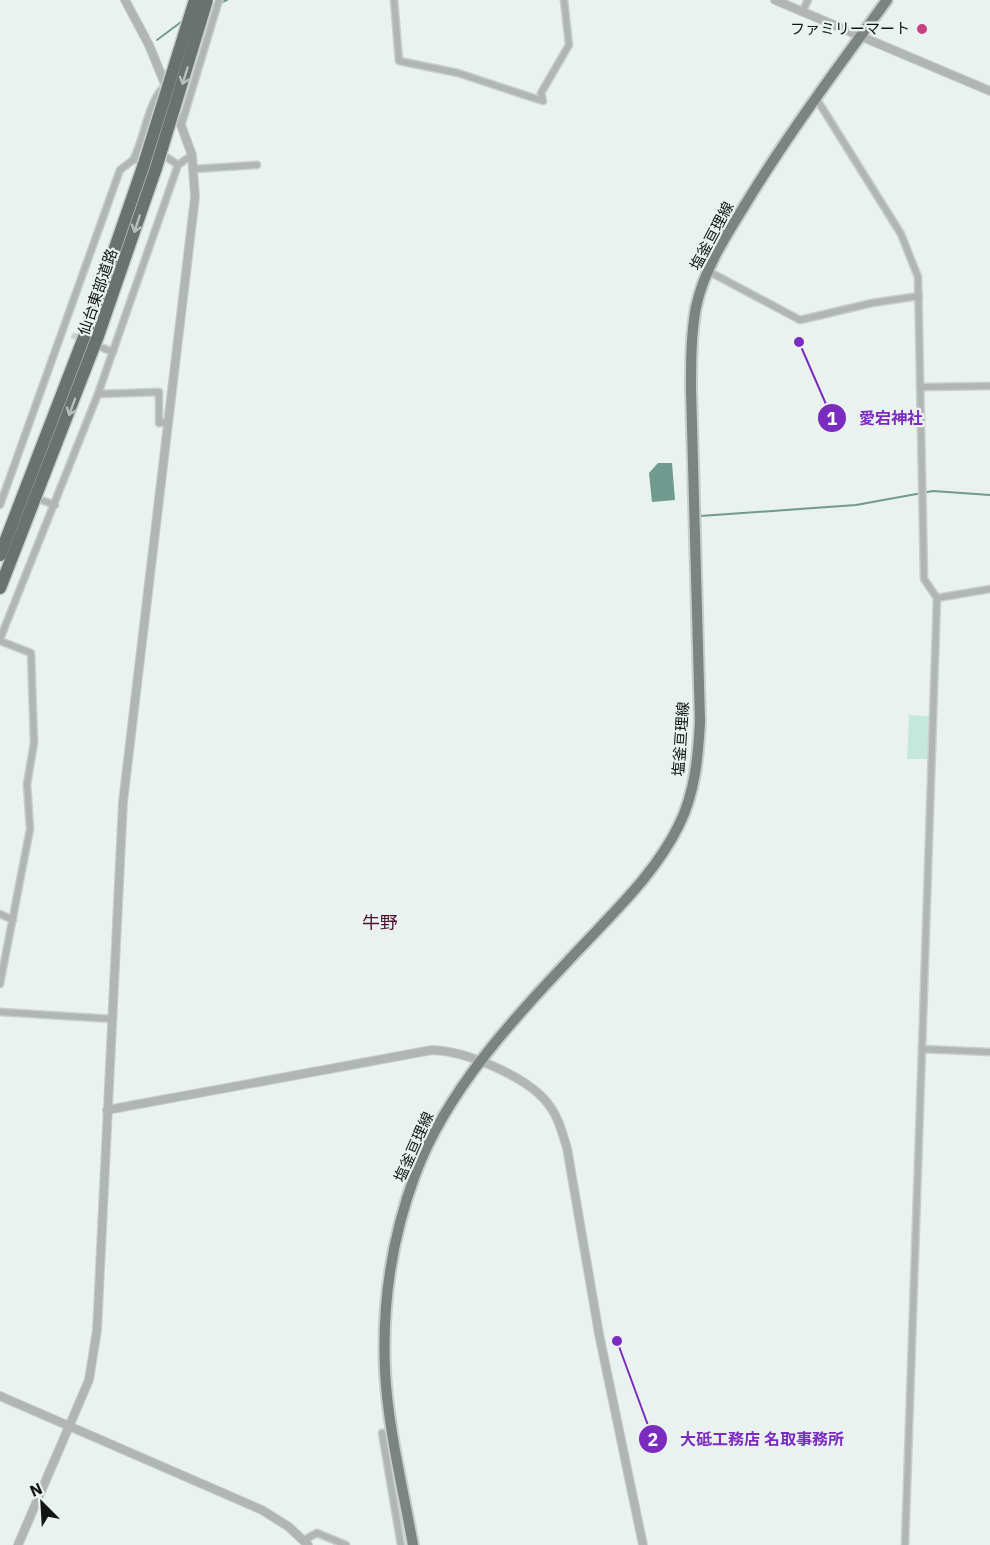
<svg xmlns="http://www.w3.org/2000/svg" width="990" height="1545" font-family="'IBM Plex Sans','Noto Sans JP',sans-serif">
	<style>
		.green { fill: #c6e7dc }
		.water { fill: #709b8e }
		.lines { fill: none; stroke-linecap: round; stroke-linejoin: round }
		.stream { stroke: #709b8e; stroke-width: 2 }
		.minor-tunnel { stroke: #c9d1ce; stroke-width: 6; stroke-dasharray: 6 3; stroke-linecap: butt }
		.minor-casing { stroke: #c7cfcc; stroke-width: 9 }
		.tertiary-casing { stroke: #c7cfcc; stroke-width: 10 }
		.primary-casing { stroke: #c7cfcc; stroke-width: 14 }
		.motorway-casing { stroke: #c7cfcc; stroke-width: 15 }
		.minor { stroke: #b1b5b3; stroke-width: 6 }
		.tertiary { stroke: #b1b5b3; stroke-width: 8 }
		.primary { stroke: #7c8381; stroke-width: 10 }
		.motorway { stroke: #6a726f; stroke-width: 12 }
		.motorway-bridge-casing { stroke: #c7cfcc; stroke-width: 15; stroke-linecap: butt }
		.motorway-bridge { stroke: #6a726f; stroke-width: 12 }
		.oneway { stroke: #b6bfbc }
		.poi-dot { fill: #c64183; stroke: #e9f2ef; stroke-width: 2 }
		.labels { text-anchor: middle; stroke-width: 4.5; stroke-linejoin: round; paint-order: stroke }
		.poi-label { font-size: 15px; fill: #121514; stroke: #e9f2ef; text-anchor: end }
		.street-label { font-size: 15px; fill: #121514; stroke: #e9f2ef }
		.quarter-label { font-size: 18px; fill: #501031; stroke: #e9f2ef }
		.leader { fill: none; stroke: #7b2cbf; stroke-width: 2 }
		.callout-dot { fill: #7b2cbf; stroke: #e9f2ef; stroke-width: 2 }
		.mark-label { font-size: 18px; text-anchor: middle; font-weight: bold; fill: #fff }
		.callout-label { font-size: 16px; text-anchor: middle; font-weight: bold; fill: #7b2cbf; stroke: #e9f2ef; stroke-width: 4.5; stroke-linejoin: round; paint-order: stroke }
	</style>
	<rect width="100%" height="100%" fill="#e9f2ef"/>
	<path class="green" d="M 909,715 L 929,716 L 928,759 L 907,759 Z"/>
	<path class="water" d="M 658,463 L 672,463 L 675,500 L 652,502 L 649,473 Z"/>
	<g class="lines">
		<g class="stream">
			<path d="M 222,2 L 227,0"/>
			<path d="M 157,40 L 181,22"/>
			<path d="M 700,516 L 856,505 L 933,491 L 990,495"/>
		</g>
		<path class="minor-tunnel" d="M 72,335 L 83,340"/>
		<g class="minor-casing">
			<g id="minor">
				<path d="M 394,0 L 399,61 L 458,73 L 543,101 L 541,93 L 569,45 L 564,0"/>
				<path d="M 802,12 L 808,0"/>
				<path d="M 816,98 L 901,234 L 918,277 L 924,579 L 937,598 L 922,1049 L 990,1052"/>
				<path d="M 181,126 L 219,0"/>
				<path d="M 160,158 L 168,158 L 178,165"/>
				<path d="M 133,160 C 144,141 149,96 166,86"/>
				<path d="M 194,169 L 257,165"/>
				<path d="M 708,271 L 800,320 L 872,303 L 919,296"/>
				<path d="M 103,348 L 113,352"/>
				<path d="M 920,387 L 990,386"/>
				<path d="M 98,394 L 159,392 L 159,423 L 168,422"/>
				<path d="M 44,501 L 55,505"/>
				<path d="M 0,505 L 120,170 L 133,160 L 147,158"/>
				<path d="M 937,598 L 990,589"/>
				<path d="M 0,639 L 98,394 L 178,165 L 192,155"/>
				<path d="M 0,641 L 31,653 L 34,743 L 27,784 L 30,829 L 0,984"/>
				<path d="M 0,914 L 13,920"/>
				<path d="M 0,1012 L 113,1019"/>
				<path d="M 382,1433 L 401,1545"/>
				<path d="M 304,1540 L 317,1533 L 346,1545"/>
				<path d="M 905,1545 L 922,1049"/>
			</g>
		</g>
		<g class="tertiary-casing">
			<g id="tertiary">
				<path d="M 125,0 L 149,45 L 167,89"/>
				<path d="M 775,0 L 990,91"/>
				<path d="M 107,1110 L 432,1050 C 466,1051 529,1077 549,1105 C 559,1118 562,1133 567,1148 L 599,1334 L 643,1545"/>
				<path d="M 0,1396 L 262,1510 L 289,1527 L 308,1545"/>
				<path d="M 18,1545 L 89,1380 L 97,1330 L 123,802 L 195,197 L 192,155 L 175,109"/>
			</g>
		</g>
		<g class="primary-casing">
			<path id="primary" d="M 413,1545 C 403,1488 388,1429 385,1371 C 382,1304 392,1237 415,1175 C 449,1084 522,1010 587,941 C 621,905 657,870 679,825 C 695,793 698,757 700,722 L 691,389 C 691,362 691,334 696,307 C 704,270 725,237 745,205 C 788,134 838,67 887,0"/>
		</g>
		<g class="motorway-casing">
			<g id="motorway">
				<path d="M 0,555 L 86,332 L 144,164"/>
				<path d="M 0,588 L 98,336 L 156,168"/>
			</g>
		</g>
		<use href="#minor" class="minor"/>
		<use href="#tertiary" class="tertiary"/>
		<use href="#primary" class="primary"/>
		<use href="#motorway" class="motorway"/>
		<g class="motorway-bridge-casing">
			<g id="motorway-bridge">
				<path d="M 144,164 L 195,0"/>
				<path d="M 156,168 L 207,0"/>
			</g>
		</g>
		<use href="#motorway-bridge" class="motorway-bridge"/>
	</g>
	<defs><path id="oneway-shaft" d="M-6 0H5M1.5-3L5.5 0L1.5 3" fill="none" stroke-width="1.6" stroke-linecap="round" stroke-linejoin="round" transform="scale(1.5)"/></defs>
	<g class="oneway">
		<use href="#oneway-shaft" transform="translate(185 76) rotate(107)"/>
		<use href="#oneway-shaft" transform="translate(137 224) rotate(108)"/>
		<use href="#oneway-shaft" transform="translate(72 407) rotate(110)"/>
	</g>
	<circle class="poi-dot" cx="922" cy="29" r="6"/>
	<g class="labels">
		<g class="poi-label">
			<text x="910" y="34">ファミリーマート</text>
		</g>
		<g class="street-label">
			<text transform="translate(712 236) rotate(-62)" y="5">塩釜亘理線</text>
			<text transform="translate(98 292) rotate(-71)" y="5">仙台東部道路</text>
			<text transform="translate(681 739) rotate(-86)" y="5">塩釜亘理線</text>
			<text transform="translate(414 1147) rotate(-66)" y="5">塩釜亘理線</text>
		</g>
		<g class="quarter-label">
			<text x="380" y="929">牛野</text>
		</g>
	</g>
	<path class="leader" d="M799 342L832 418M617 1341L653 1439"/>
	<g class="callout-dot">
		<circle cx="799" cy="342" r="6"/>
		<circle cx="617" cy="1341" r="6"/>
		<circle cx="832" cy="418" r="15"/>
		<circle cx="653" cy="1439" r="15"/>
	</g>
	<g class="mark-label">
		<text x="832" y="425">1</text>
		<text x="653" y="1446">2</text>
	</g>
	<g class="callout-label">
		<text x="891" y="424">愛宕神社</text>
		<text x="762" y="1445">大砥工務店 名取事務所</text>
	</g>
	<g transform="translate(42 1503) rotate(336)" stroke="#e9f2ef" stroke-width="4.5" paint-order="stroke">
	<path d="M0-4.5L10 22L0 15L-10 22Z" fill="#121514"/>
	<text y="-9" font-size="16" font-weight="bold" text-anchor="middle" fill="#121514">N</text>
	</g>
</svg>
